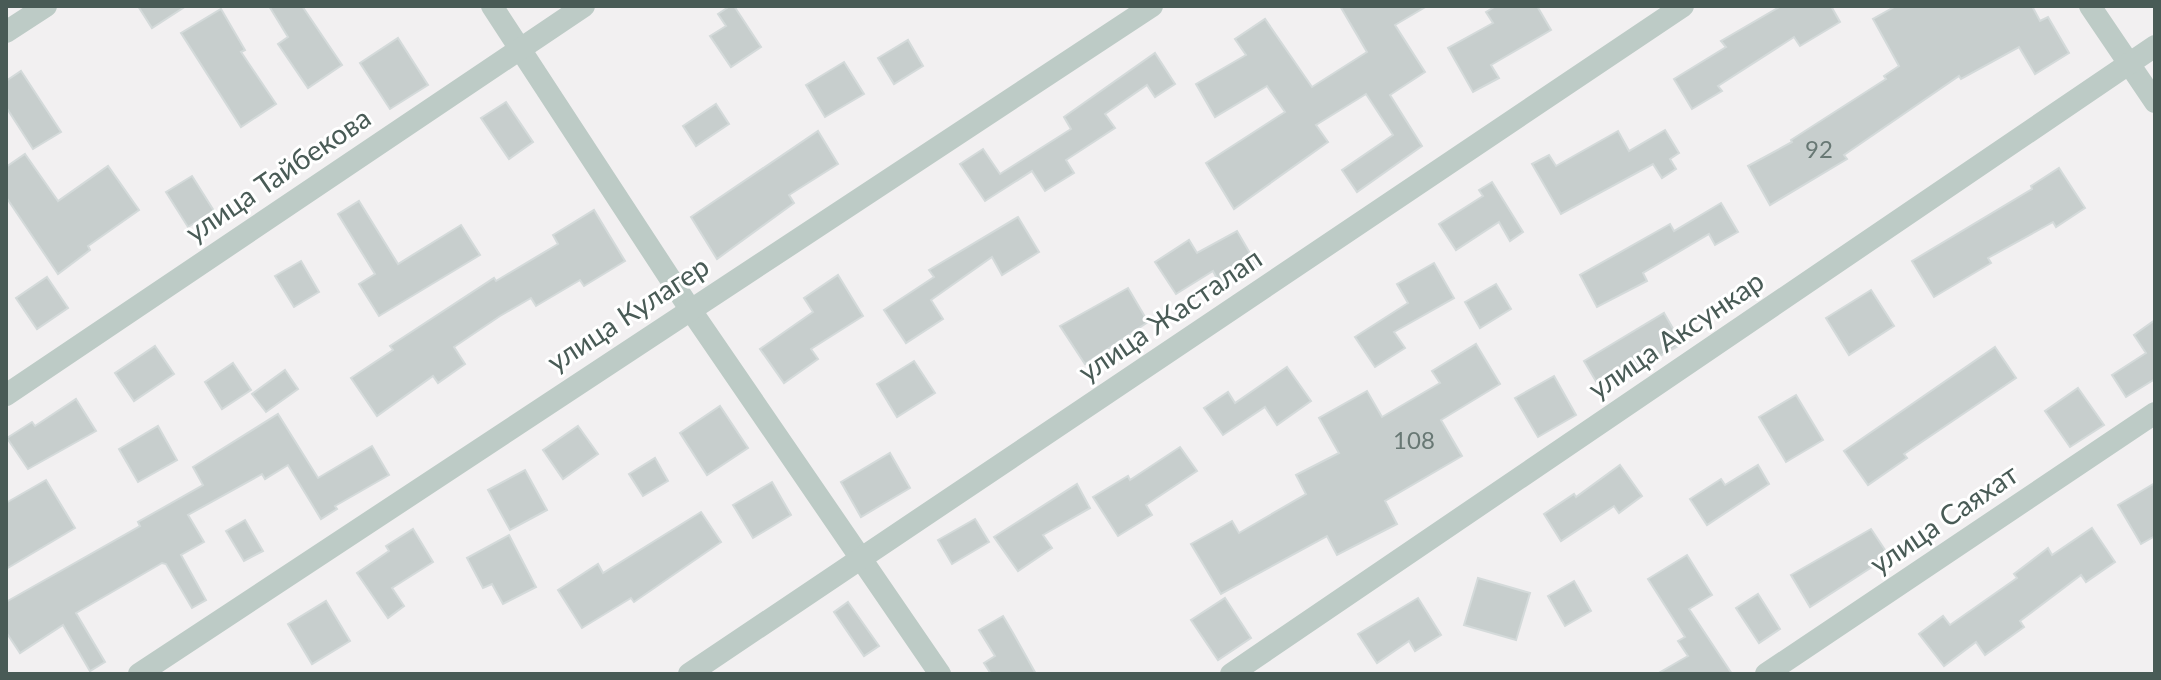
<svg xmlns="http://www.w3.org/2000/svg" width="2161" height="680" font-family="Lato,sans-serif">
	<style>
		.building { fill: #c7cecd; stroke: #d4dada; stroke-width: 2 }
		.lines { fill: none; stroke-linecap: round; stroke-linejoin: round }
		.street { stroke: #bdcbc6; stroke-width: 22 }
		.labels { text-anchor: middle; stroke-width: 6; stroke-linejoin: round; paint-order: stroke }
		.number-label { font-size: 24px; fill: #687874 }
		.street-label { font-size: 28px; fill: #495b56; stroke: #fff }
	</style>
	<rect width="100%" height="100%" fill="#f2f0f1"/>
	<g class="building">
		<path d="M 138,6 L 186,6 L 152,28 Z"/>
		<path d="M 269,6 L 302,6 L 342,65 L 308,88 L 278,44 L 288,37 Z"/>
		<path d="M 730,6 L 734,6 L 761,47 L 731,67 L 710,36 L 726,26 L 718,14 Z"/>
		<path d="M 1340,6 L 1427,6 L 1395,25 L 1425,72 L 1390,95 L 1422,146 L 1357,192 L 1342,170 L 1393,135 L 1366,94 L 1316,125 L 1328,142 L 1234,209 L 1206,163 L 1285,112 L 1267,86 L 1215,117 L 1196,84 L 1246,55 L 1235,39 L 1265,19 L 1312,87 L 1367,52 Z"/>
		<path d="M 1496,6 L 1537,6 L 1551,30 L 1491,65 L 1499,78 L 1473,92 L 1448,48 L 1493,23 L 1486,12 Z"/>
		<path d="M 1781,6 L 1831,6 L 1840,22 L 1800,46 L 1794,37 L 1718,86 L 1722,91 L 1692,109 L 1674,79 L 1726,47 L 1721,41 Z"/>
		<path d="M 1896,6 L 2032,6 L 2040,21 L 2048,17 L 2069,53 L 2035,74 L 2019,47 L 1961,79 L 1959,76 L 1844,155 L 1847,159 L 1770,205 L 1748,166 L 1792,142 L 1791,140 L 1886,79 L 1884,76 L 1899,66 L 1873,19 Z"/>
		<path d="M 221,9 L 245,50 L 241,52 L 276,104 L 241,127 L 181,33 Z"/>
		<path d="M 398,38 L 428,85 L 390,109 L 360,63 Z"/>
		<path d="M 908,40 L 923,66 L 894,84 L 878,58 Z"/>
		<path d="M 1155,53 L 1175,84 L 1155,97 L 1147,85 L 1105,114 L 1115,128 L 1066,160 L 1074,173 L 1045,191 L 1032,171 L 985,201 L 960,164 L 983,149 L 1000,174 L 1071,129 L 1064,117 Z"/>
		<path d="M 844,62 L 864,94 L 825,117 L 806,85 Z"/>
		<path d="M 21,71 L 61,132 L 33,149 L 6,107 L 6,81 Z"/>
		<path d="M 506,102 L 533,142 L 509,159 L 481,118 Z"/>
		<path d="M 716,104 L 729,124 L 696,146 L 683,126 Z"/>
		<path d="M 1665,130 L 1679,153 L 1670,159 L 1676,169 L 1662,178 L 1653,164 L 1561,214 L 1532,164 L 1549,155 L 1556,166 L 1618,131 L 1629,151 Z"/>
		<path d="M 818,131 L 838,164 L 789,195 L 794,203 L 717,259 L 691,217 Z"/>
		<path d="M 25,154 L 58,201 L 108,166 L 139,210 L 88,246 L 90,250 L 58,274 L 6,197 L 6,167 Z"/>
		<path d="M 2059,168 L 2085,208 L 2056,227 L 2053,222 L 1988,258 L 1991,263 L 1934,297 L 1912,261 L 2032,189 L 2031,186 Z"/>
		<path d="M 192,176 L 214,211 L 188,227 L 166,192 Z"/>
		<path d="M 1492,182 L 1523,232 L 1510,241 L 1499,222 L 1456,250 L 1439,224 L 1483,196 L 1479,190 Z"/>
		<path d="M 359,201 L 398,264 L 461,225 L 480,255 L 379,316 L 359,284 L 375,274 L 338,214 Z"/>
		<path d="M 1721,203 L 1738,232 L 1715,245 L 1709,234 L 1643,273 L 1647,281 L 1597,307 L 1580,275 L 1670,224 L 1674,231 Z"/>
		<path d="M 594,210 L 625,261 L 584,286 L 580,280 L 536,306 L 531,298 L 500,316 L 454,347 L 465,364 L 438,383 L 433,376 L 377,416 L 351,378 L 393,350 L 390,346 L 494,278 L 496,281 L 558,244 L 553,235 Z"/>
		<path d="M 1018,217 L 1039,252 L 1002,275 L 992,257 L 931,300 L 943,319 L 906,343 L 884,310 L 934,277 L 929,270 Z"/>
		<path d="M 1237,231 L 1258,267 L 1222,288 L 1213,271 L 1176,294 L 1155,262 L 1189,240 L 1197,253 Z"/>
		<path d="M 301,261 L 319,292 L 294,307 L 275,276 Z"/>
		<path d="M 1434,263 L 1454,298 L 1394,332 L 1405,348 L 1375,367 L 1355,337 L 1408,303 L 1397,284 Z"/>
		<path d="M 838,275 L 863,316 L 811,349 L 818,359 L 784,383 L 760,349 L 813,312 L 804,298 Z"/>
		<path d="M 47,277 L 68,308 L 37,329 L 16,298 Z"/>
		<path d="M 1496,284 L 1511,309 L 1480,328 L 1465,302 Z"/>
		<path d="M 1128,288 L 1148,322 L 1085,364 L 1060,326 Z"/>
		<path d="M 1871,290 L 1894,326 L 1849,355 L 1826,318 Z"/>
		<path d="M 1664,313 L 1682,344 L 1600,388 L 1584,361 Z"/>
		<path d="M 2155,320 L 2155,379 L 2126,397 L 2112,375 L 2146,353 L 2134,335 Z"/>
		<path d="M 1476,344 L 1500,384 L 1441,420 L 1462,456 L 1385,501 L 1397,524 L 1337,555 L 1327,536 L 1221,594 L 1191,544 L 1232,521 L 1239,533 L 1306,494 L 1296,475 L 1339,453 L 1319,418 L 1367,391 L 1382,417 L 1440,383 L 1432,371 Z"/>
		<path d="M 155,346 L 174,374 L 134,401 L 115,373 Z"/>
		<path d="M 1995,347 L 2016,378 L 1904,454 L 1907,458 L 1868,485 L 1844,451 Z"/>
		<path d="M 914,361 L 935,393 L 897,417 L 877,384 Z"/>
		<path d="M 233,363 L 251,390 L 222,409 L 205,382 Z"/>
		<path d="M 1287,367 L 1311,401 L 1277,425 L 1265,407 L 1223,435 L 1204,408 L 1228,392 L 1235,403 Z"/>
		<path d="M 285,370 L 298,389 L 266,412 L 252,394 Z"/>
		<path d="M 1554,376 L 1576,415 L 1538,437 L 1515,398 Z"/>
		<path d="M 2078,388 L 2104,425 L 2070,447 L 2045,411 Z"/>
		<path d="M 1796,395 L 1823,440 L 1786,462 L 1759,417 Z"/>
		<path d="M 76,399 L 96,431 L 28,469 L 7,438 L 32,422 L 35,426 Z"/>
		<path d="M 720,406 L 748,448 L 707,475 L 680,433 Z"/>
		<path d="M 278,414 L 318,478 L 372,446 L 389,475 L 335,506 L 337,509 L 321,519 L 288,465 L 265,479 L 262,474 L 188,515 L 204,542 L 181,555 L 206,600 L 192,608 L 166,564 L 162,563 L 76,613 L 105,662 L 90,671 L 63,625 L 20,653 L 6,632 L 6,602 L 140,526 L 138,522 L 203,485 L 193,467 Z"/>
		<path d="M 158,426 L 177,460 L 138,482 L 119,449 Z"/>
		<path d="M 578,426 L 598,454 L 563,479 L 543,450 Z"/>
		<path d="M 1180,447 L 1197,471 L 1146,505 L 1152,515 L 1118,536 L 1093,497 L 1128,476 L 1130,480 Z"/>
		<path d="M 890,453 L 910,488 L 861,517 L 841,482 Z"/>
		<path d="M 655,458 L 668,481 L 643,496 L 629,474 Z"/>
		<path d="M 1620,465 L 1642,496 L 1619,513 L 1614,506 L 1561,541 L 1544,514 L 1574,494 L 1576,497 Z"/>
		<path d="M 1758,465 L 1769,484 L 1707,525 L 1690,499 L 1721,479 L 1725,485 Z"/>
		<path d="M 525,470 L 547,510 L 510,530 L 488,490 Z"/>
		<path d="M 46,480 L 75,528 L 6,569 L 6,503 Z"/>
		<path d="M 772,482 L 791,515 L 753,538 L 733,505 Z"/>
		<path d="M 2155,483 L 2155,536 L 2141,544 L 2118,505 Z"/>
		<path d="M 1077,484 L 1090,508 L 1043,535 L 1052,548 L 1018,571 L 994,537 Z"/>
		<path d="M 701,512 L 721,542 L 634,602 L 631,598 L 582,628 L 558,590 L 598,564 L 603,573 Z"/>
		<path d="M 975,519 L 989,542 L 952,564 L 938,540 Z"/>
		<path d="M 245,520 L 263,551 L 244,561 L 226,531 Z"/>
		<path d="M 2092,528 L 2115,562 L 2086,582 L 2081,575 L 2020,621 L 2024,627 L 1985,655 L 1976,642 L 1944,666 L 1919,634 L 1943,616 L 1950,625 L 2017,578 L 2014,574 L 2048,548 L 2052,555 Z"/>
		<path d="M 413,529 L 433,562 L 392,588 L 404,606 L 388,618 L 357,573 L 389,551 L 386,546 Z"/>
		<path d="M 1871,529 L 1889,556 L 1810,607 L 1791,575 Z"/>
		<path d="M 509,535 L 536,587 L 503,604 L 492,584 L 483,588 L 467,558 Z"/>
		<path d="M 1687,555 L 1712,595 L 1689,609 L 1732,674 L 1657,674 L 1688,656 L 1678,641 L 1685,637 L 1648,579 Z"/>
		<path d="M 1478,578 L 1530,593 L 1516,640 L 1464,625 Z"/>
		<path d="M 1574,581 L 1591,611 L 1565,626 L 1548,596 Z"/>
		<path d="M 1758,594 L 1780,629 L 1759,643 L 1736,608 Z"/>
		<path d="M 1225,598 L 1251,638 L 1218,660 L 1191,620 Z"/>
		<path d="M 1418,598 L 1441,635 L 1415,651 L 1409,641 L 1377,663 L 1358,634 Z"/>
		<path d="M 326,601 L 350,641 L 312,664 L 288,624 Z"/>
		<path d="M 848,602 L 879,646 L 864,656 L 834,612 Z"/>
		<path d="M 1003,616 L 1013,633 L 1036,674 L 991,674 L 984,663 L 995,656 L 979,630 Z"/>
	</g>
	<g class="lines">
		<g class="street">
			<path d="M 492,6 L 690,309 L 940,674"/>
			<path d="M 2090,6 L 2155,102"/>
			<path d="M 6,32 L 46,6"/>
			<path d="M 6,395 L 584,6"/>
			<path d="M 139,674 L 1152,6"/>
			<path d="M 689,674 L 1683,6"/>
			<path d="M 1231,674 L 2155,46"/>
			<path d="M 1766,674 L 2155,413"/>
		</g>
	</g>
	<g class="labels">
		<g class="number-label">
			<text x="1819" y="158">92</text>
			<text x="1414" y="449">108</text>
		</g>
		<g class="street-label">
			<text transform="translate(278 175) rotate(-34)" y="10">улица Тайбекова</text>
			<text transform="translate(628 314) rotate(-33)" y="10">улица Кулагер</text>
			<text transform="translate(1170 315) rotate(-34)" y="10">улица Жасталап</text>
			<text transform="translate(1676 335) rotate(-34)" y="10">улица Аксункар</text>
			<text transform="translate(1944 519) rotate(-34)" y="10">улица Саяхат</text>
		</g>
	</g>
	<rect width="2161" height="680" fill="none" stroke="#495b56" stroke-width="16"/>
</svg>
